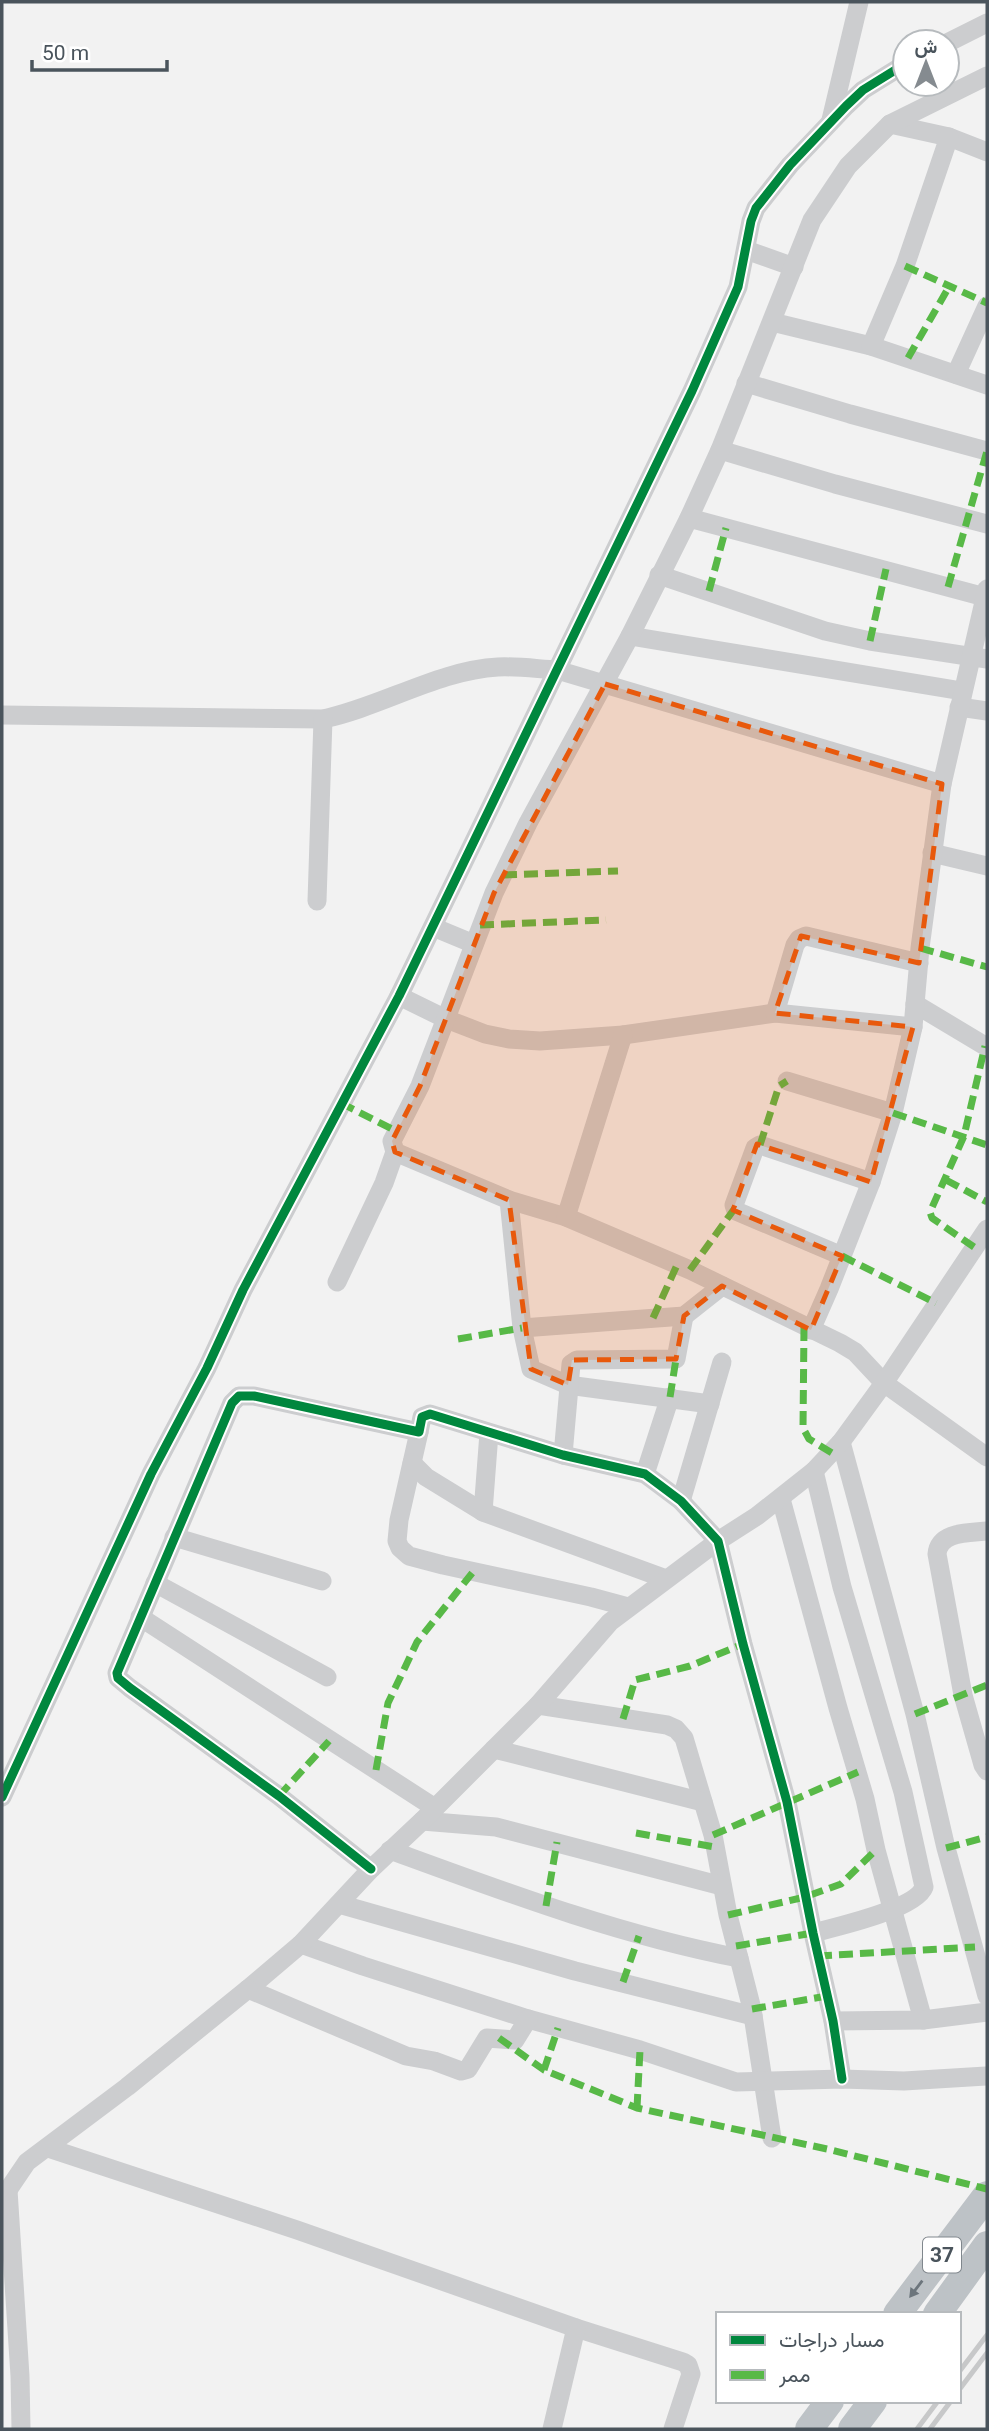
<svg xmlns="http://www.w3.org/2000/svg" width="989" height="2431" font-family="Roboto,Vazirmatn,sans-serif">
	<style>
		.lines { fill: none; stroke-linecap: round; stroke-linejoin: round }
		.minor { stroke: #cccdcf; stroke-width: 19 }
		.highway { stroke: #bdc2c6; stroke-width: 28 }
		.rail { stroke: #c7c8c9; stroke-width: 5 }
		.quiet { stroke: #58b947; stroke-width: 7; stroke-dasharray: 14 7; stroke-linecap: butt }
		.cycleway-casing { stroke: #fff; stroke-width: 13 }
		.cycleway { stroke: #00873e; stroke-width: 9 }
		.oneway { fill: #6c757c }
		.marked { fill: #e8590c; fill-opacity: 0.2; stroke: #e8590c; stroke-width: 5; stroke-dasharray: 14 9; stroke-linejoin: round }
		.labels { text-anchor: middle; stroke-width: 5; stroke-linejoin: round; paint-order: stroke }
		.shield { fill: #fff; stroke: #80878d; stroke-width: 2 }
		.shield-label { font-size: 21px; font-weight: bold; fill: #4a545c }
	</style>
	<rect width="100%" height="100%" fill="#f2f2f2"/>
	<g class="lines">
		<g class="minor">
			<path d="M 947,43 L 987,23"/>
			<path d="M 831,120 L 859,2"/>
			<path d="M 890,124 L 949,137 L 987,152"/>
			<path d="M 746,250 L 794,267"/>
			<path d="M 772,322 L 871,346 L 987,385"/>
			<path d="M 871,346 L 905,266 L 949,137"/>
			<path d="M 956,374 L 987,306"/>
			<path d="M 746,383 L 850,414 L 987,451"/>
			<path d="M 720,450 L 835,484 L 987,524"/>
			<path d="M 689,518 L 985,597"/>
			<path d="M 659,575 L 825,631 L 870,641 L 987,659"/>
			<path d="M 630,636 L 962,691"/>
			<path d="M 959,707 L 987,711"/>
			<path d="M 2,715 L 323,719 C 381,707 439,670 498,667 C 518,666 538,669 557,670 L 942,784"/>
			<path d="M 932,853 L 987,866"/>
			<path d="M 317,901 L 323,719"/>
			<path d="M 433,927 L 474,944"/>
			<path d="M 399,996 L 446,1019 L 485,1034 L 509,1039 L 540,1041 L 623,1035 L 775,1013 L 913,1027"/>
			<path d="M 915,1004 L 987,1047"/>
			<path d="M 775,1013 L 795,945 L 799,939 L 806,936 L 919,963"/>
			<path d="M 787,1081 L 893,1113"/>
			<path d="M 395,1152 L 509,1200 L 566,1217 L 690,1270 L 840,1343 L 855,1352 L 884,1383 L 987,1457"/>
			<path d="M 509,1200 L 522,1328 L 531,1369 L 568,1385 L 710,1404"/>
			<path d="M 566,1217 L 623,1035"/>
			<path d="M 842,1256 L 736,1211 L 734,1205 L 755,1148 L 760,1145 L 871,1182"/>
			<path d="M 337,1282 L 384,1183 L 395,1152 L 392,1141 L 420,1086 L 494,893 L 528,823 L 630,636 L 689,518 L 720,450 L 812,220 L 848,166 L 890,124 L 987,76"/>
			<path d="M 522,1328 L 684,1316 L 722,1286"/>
			<path d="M 811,1330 L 829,1289 L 871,1182 L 893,1113 L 913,1027 L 920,948 L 942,784 L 987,589"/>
			<path d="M 419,1432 L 399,1520 L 397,1541 L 400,1548 L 409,1556 L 443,1565 L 591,1597 L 628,1607"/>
			<path d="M 489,1433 L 483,1512 L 666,1579"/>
			<path d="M 841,1442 L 915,1714 L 946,1848 L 987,1996"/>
			<path d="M 563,1455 L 571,1364 L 577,1360 L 676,1359 L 684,1316"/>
			<path d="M 412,1463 L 426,1477 L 483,1512"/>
			<path d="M 645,1474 L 670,1397"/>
			<path d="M 781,1499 L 838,1708 L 865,1799 L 876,1850 L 923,2020"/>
			<path d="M 681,1501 L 722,1362"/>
			<path d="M 987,1531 C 969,1533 939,1531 937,1554 L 963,1695 L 983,1765 L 987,1771"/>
			<path d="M 174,1537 L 322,1581"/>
			<path d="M 155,1583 L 327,1677"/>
			<path d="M 140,1617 L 435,1808"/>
			<path d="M 538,1705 L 667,1725 L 676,1729 L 684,1738 L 713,1835 L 728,1915 L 752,2009 L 772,2138"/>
			<path d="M 494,1749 L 703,1802"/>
			<path d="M 2,1797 L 151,1474 L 207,1368 L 243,1290 L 399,996 L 692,391 L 738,287 L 751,221 L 756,208 L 790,165 L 846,106 L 863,90 L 905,64"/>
			<path d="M 422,1821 L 496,1827 L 722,1886"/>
			<path d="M 390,1850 C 505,1892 619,1935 739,1958"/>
			<path d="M 371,1869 L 279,1796 L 130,1688 L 118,1678 L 117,1673 L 232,1403 L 239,1396 L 254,1396 L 419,1432 L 422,1417 L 430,1414 L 563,1455 L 645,1474 L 681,1501 L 718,1541 L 743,1644 L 787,1802 L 813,1933 L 833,2021 L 842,2079"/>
			<path d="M 339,1904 L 575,1971 L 753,2016"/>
			<path d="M 813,1933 C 836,1927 916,1909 924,1887 L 903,1792 L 842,1587 L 814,1471"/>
			<path d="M 301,1944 L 363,1966 L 528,2019 L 640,2050 L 736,2082 L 842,2079 L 904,2081 L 986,2076"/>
			<path d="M 528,2019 L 515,2040 L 487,2038 L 468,2069 L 461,2071 L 434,2061 L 406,2056 L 248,1989 L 301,1944 L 371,1869 L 422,1821 L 538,1705 L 610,1622 L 718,1541 L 757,1516 L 814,1471 L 841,1442 L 884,1383 L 987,1229"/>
			<path d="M 833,2021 L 923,2020 L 987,2012"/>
			<path d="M 48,2148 L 297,2230 L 576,2328 L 683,2362 L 688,2365 L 691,2374 L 673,2429"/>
			<path d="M 8,2190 L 20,2376 L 21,2429"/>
			<path d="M 2,2192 L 8,2190 L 27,2162 L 127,2087 L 248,1989"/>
			<path d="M 552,2429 L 576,2328"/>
		</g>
		<g class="highway">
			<path d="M 897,2314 L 987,2195"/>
			<path d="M 937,2314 L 987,2245"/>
			<path d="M 809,2429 L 830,2401"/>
			<path d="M 852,2429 L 873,2401"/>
		</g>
		<g class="rail">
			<path d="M 959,2372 L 987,2335"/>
			<path d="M 959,2390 L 987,2353"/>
			<path d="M 917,2429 L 938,2401"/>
			<path d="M 930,2429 L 951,2401"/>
		</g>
		<g class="quiet">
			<path d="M 905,266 L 987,303"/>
			<path d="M 908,358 L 950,285"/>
			<path d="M 948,587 L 987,451"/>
			<path d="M 709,591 L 726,528"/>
			<path d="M 870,641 L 886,569"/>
			<path d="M 503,875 L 618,871"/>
			<path d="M 480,925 L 606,920"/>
			<path d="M 920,948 L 987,967"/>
			<path d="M 341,1103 L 396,1131"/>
			<path d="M 893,1113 L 987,1145"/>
			<path d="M 760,1145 L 779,1086 L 787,1081"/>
			<path d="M 946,1180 L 987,1202"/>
			<path d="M 974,1247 L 932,1218 L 930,1212 L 964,1136 L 985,1046"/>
			<path d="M 842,1256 L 936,1303"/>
			<path d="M 690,1270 L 735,1208"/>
			<path d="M 653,1318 L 677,1265"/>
			<path d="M 804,1327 L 803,1428 L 809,1439 L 832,1453"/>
			<path d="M 458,1339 L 522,1328"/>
			<path d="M 670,1397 L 676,1359"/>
			<path d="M 915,1714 L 987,1685"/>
			<path d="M 623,1719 L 635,1680 L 690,1666 L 743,1644"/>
			<path d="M 376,1770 L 388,1703 L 417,1642 L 473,1572"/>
			<path d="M 279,1796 L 329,1741"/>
			<path d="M 636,1833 L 715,1847"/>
			<path d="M 713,1835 L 858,1772"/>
			<path d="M 946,1848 L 987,1837"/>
			<path d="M 546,1906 L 557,1842"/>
			<path d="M 728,1915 L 805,1897 L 841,1884 L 876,1850"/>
			<path d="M 736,1946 L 813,1933"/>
			<path d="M 818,1956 L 975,1947"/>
			<path d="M 623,1982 L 639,1936"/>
			<path d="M 752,2009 L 827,1996"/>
			<path d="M 499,2038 L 544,2070 L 637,2108 L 827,2149 L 987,2189"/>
			<path d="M 544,2070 L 558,2028"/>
			<path d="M 637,2108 L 640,2050"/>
		</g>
		<g class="cycleway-casing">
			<g id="cycleway">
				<path d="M 2,1797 L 151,1474 L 207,1368 L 243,1290 L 399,996 L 692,391 L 738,287 L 751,221 L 756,208 L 790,165 L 846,106 L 863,90 L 905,64"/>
				<path d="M 371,1869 L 279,1796 L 130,1688 L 118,1678 L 117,1673 L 232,1403 L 239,1396 L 254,1396 L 419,1432 L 422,1417 L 430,1414 L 563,1455 L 645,1474 L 681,1501 L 718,1541 L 743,1644 L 787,1802 L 813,1933 L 833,2021 L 842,2079"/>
			</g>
		</g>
		<use href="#cycleway" class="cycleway"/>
	</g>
	<defs><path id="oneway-solid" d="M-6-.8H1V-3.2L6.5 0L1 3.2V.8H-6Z" transform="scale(1.75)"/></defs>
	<use class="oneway" href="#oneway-solid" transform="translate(916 2289) rotate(127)"/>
	<path class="marked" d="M 605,684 L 942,784 L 919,963 L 801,936 L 775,1013 L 913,1027 L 871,1182 L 757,1144 L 733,1210 L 842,1256 L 811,1330 L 722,1286 L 684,1316 L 676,1359 L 572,1360 L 568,1385 L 531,1369 L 509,1200 L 395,1152 L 392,1141 L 420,1086 L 494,893 Z"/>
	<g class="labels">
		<rect class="shield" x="923" y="2237.5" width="38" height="35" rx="5"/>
		<g class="shield-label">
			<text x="942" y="2262">37</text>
		</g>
	</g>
	<rect width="989" height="2431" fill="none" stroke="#4a545c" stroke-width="7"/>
	<rect x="716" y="2312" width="245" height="91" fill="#ffffff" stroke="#b7bbbe" stroke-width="2"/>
	<rect x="730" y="2335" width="35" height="10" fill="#00873e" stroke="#b7bbbe" stroke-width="2"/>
	<text x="779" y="2347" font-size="21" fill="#4a545c">مسار دراجات</text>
	<rect x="730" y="2370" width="35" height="10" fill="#58b947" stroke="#b7bbbe" stroke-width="2"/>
	<text x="779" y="2382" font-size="21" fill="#4a545c">ممر</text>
	<g transform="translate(926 63)"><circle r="33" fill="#ffffff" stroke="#b7bbbe" stroke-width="2"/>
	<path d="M0-5L12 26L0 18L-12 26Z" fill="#858b90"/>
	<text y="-10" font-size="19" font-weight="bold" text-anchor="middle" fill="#4a545c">ش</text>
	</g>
	<path d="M32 60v10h135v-10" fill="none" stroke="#4a545c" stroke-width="3.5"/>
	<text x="42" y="60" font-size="21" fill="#4a545c" stroke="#ffffff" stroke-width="5" paint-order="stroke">50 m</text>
</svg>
